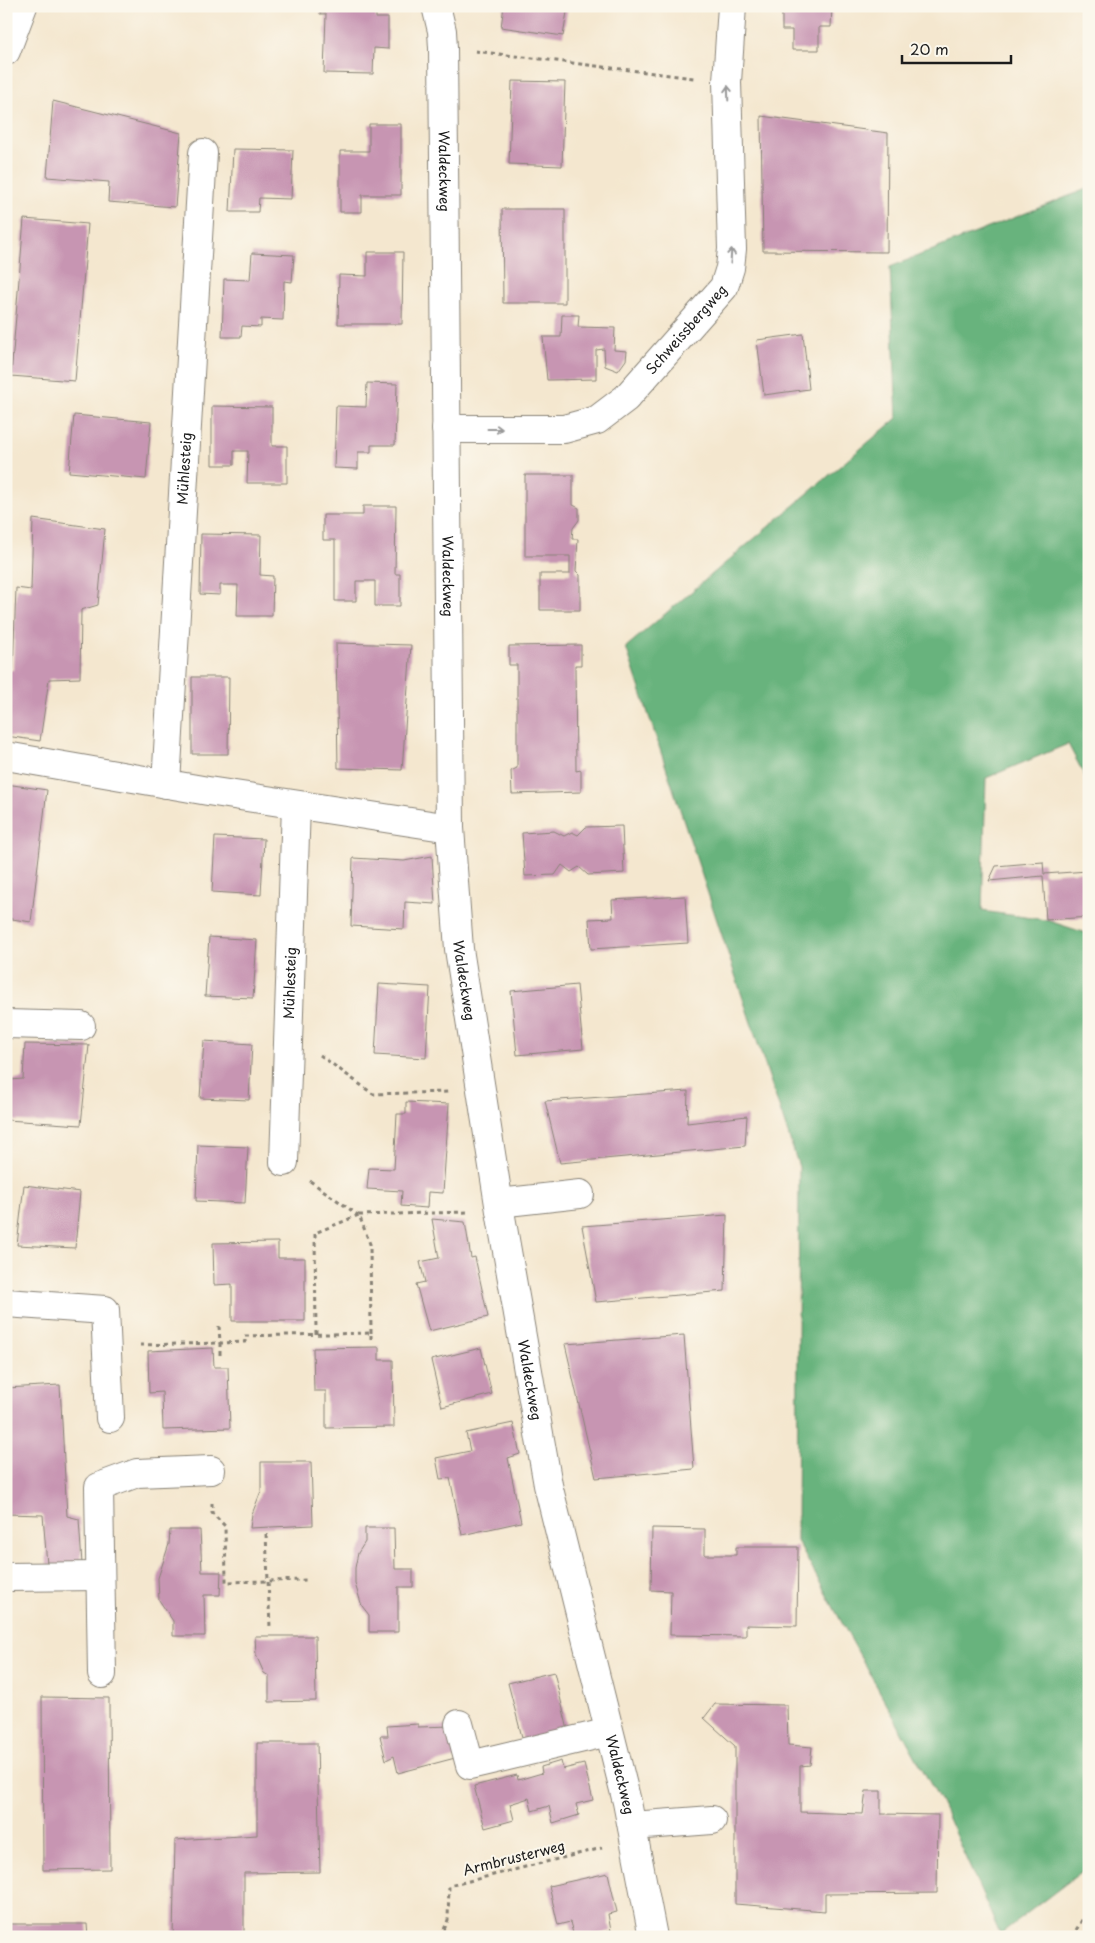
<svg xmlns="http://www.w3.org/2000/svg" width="1095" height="1943" font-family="'Playpen Sans',sans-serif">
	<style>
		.forest { fill: #68b37d; stroke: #42684c }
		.building { fill: #c795b2 }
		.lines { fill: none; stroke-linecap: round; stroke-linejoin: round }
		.minor-casing { stroke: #888276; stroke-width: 30 }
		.major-casing { stroke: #888276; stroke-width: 30 }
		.path { stroke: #888276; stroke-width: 3; stroke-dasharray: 4 4; stroke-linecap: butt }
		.minor { stroke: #fff; stroke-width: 28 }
		.major { stroke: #fff; stroke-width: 28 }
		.oneway { stroke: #999 }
		.labels { text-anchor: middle; stroke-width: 4; stroke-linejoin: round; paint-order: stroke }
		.street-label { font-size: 14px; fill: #1c1c1c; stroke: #fbf7ec }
	</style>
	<rect width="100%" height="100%" fill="#fbf7ec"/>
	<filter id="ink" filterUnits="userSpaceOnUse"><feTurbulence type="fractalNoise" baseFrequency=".02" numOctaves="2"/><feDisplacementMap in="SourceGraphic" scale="10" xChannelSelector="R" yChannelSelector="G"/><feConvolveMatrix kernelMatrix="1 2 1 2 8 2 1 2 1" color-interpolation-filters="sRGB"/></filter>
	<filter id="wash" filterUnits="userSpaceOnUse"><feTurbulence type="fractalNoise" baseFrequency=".0096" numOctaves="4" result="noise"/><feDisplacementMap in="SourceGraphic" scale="20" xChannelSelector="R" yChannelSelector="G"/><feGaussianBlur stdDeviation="1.12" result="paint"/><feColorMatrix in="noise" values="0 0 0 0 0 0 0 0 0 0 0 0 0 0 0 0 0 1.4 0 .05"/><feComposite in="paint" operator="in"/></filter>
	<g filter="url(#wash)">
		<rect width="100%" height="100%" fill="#f4e7cf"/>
		<path class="forest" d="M 1089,188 L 1089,784 L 1068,744 L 986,778 L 982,911 L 1046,920 L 1089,934 L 1089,1866 L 1000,1934 L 941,1803 L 797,1541 L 799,1167 L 626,647 L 897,418 L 890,267 Z"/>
		<g id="blocks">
			<g class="building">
				<path d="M 320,6 L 376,6 L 376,18 L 388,18 L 388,49 L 374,48 L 373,74 L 324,73 L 326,14 L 320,14 Z"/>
				<path d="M 504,6 L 568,6 L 563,36 L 501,27 Z"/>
				<path d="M 782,6 L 832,6 L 831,27 L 819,27 L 819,50 L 792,50 L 792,30 L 782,30 Z"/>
				<path d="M 512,81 L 565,82 L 562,166 L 509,164 Z"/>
				<path d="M 53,101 L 181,133 L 175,207 L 108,202 L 109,182 L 47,177 Z"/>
				<path d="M 761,116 L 888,133 L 887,252 L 763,251 Z"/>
				<path d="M 369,124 L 401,124 L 401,195 L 362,195 L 362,212 L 340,212 L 340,151 L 369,151 Z"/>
				<path d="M 233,149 L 293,150 L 291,199 L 259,198 L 258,212 L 230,212 Z"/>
				<path d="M 502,209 L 565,209 L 565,303 L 503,303 Z"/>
				<path d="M 24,219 L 88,224 L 75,381 L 11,376 Z"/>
				<path d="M 367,252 L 403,252 L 402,324 L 338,324 L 339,275 L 367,276 Z"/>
				<path d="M 252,253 L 294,255 L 292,282 L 284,281 L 283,320 L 261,319 L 261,327 L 242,326 L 241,337 L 222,337 L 224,279 L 250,280 Z"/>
				<path d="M 562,315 L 579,315 L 578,327 L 615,328 L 614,350 L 627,351 L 626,360 L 618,371 L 605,366 L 604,349 L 596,350 L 596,379 L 547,380 L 543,337 L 561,337 Z"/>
				<path d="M 803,334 L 809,389 L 764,395 L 757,340 Z"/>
				<path d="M 367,383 L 397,384 L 395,445 L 371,445 L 371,452 L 358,452 L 358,469 L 334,468 L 336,406 L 366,407 Z"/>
				<path d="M 212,406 L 272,407 L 272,446 L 287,446 L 287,483 L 247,483 L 248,451 L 234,451 L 234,465 L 212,465 Z"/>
				<path d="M 74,415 L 151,422 L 146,479 L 69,472 Z"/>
				<path d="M 525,475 L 573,475 L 573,505 L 579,508 L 579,520 L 573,528 L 572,539 L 578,539 L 576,571 L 580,575 L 580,610 L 540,610 L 540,574 L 570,574 L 570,556 L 525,556 Z"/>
				<path d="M 363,506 L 396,506 L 395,574 L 400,574 L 400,606 L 375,606 L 375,581 L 356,581 L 356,601 L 335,601 L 335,540 L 323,540 L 323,515 L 363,515 Z"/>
				<path d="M 33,519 L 105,529 L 98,605 L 81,610 L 80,678 L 49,679 L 40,741 L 6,736 L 6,670 L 13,670 L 16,588 L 31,590 Z"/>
				<path d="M 201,534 L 261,535 L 260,575 L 273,576 L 272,616 L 237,616 L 238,585 L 220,585 L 220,595 L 200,594 Z"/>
				<path d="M 336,643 L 411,645 L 402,770 L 338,768 Z"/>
				<path d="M 581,645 L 581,665 L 575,665 L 576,771 L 581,770 L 581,792 L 512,794 L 511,771 L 517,768 L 517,665 L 509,665 L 509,646 Z"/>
				<path d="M 192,677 L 229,677 L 228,754 L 192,754 Z"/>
				<path d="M 6,784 L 47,790 L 31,922 L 6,918 Z"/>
				<path d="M 622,826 L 624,873 L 588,875 L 579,867 L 571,872 L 562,865 L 555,875 L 525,876 L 522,833 L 554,831 L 564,836 L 572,832 L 578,835 L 586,827 Z"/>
				<path d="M 215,837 L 264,839 L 261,895 L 212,892 Z"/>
				<path d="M 432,856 L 435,904 L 405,902 L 404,929 L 351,926 L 353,858 L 404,861 Z"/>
				<path d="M 1043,862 L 1044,874 L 1088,871 L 1089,917 L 1046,920 L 1043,876 L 989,881 L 996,866 Z"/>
				<path d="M 685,896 L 688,943 L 591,949 L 589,919 L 613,918 L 612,900 Z"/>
				<path d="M 209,937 L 257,940 L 253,998 L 205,996 Z"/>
				<path d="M 379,984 L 430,987 L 426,1058 L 375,1055 Z"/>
				<path d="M 577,985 L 583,1049 L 517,1055 L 511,991 Z"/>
				<path d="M 204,1041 L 252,1044 L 249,1100 L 200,1098 Z"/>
				<path d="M 25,1044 L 89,1045 L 81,1125 L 7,1120 L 10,1080 L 23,1079 Z"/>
				<path d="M 688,1091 L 687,1123 L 747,1116 L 745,1146 L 560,1163 L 545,1101 Z"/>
				<path d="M 406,1102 L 449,1104 L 443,1193 L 428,1192 L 427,1208 L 401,1206 L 402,1191 L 367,1189 L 369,1168 L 394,1169 L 397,1114 L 406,1114 Z"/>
				<path d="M 198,1145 L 248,1147 L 245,1203 L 196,1201 Z"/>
				<path d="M 24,1185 L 80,1192 L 75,1248 L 17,1245 Z"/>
				<path d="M 727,1215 L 725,1291 L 596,1302 L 582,1226 Z"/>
				<path d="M 432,1219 L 465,1222 L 471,1258 L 475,1257 L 488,1317 L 429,1331 L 416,1284 L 425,1282 L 420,1262 L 439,1258 Z"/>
				<path d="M 278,1242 L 278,1258 L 305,1258 L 305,1321 L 232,1321 L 232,1284 L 214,1285 L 213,1243 Z"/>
				<path d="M 684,1335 L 694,1469 L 596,1478 L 565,1344 Z"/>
				<path d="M 379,1347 L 379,1360 L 393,1360 L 394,1427 L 326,1428 L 326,1391 L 314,1391 L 313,1348 Z"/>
				<path d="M 213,1348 L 214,1367 L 228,1367 L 230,1428 L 163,1430 L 162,1392 L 149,1393 L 148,1351 Z"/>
				<path d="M 481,1348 L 492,1394 L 442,1407 L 431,1360 Z"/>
				<path d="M 60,1385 L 67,1516 L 79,1519 L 82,1564 L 47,1565 L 43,1515 L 6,1514 L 6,1388 Z"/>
				<path d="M 513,1423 L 520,1454 L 508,1458 L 521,1522 L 462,1535 L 450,1478 L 440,1479 L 436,1458 L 470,1451 L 466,1433 Z"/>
				<path d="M 261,1462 L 311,1462 L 313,1525 L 250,1528 L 252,1514 L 261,1491 Z"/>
				<path d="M 365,1528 L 394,1528 L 395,1569 L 413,1569 L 413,1587 L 398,1587 L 398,1632 L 369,1632 L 369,1615 L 362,1606 L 355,1584 L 355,1568 L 358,1553 L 365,1542 Z"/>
				<path d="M 652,1528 L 705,1529 L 705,1555 L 736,1555 L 736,1547 L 798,1547 L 797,1626 L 746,1625 L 746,1636 L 670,1635 L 671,1591 L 651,1590 Z"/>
				<path d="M 170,1530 L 200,1530 L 202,1572 L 221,1572 L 220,1595 L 204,1595 L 205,1636 L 173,1636 L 173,1621 L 159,1600 L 158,1578 L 169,1544 Z"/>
				<path d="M 255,1636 L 315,1636 L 316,1701 L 269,1702 L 269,1676 L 264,1673 L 256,1655 Z"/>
				<path d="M 554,1672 L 568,1730 L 523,1741 L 508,1683 Z"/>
				<path d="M 42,1697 L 109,1698 L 110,1869 L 43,1870 Z"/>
				<path d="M 715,1704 L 787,1705 L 788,1745 L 812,1747 L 810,1765 L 800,1766 L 800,1812 L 863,1814 L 866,1791 L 881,1791 L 881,1814 L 938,1815 L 937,1893 L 825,1894 L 825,1911 L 735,1904 L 735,1746 L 704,1718 Z"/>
				<path d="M 418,1724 L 418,1727 L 453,1726 L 459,1757 L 398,1773 L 394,1756 L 386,1760 L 380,1736 L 388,1736 L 387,1726 Z"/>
				<path d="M 257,1743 L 317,1743 L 320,1872 L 244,1873 L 244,1937 L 173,1937 L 175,1840 L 257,1835 Z"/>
				<path d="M 561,1761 L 563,1769 L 584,1764 L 593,1800 L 576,1804 L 579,1815 L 553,1823 L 549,1806 L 532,1811 L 529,1798 L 510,1804 L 514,1820 L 485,1828 L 474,1786 L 517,1775 L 518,1780 L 542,1773 L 541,1767 Z"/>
				<path d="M 608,1873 L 617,1912 L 608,1914 L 611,1931 L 588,1937 L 574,1937 L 570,1922 L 558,1925 L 549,1886 Z"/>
				<path d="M 6,1924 L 87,1924 L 88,1937 L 6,1937 Z"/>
			</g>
		</g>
	</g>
	<g filter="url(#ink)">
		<use href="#blocks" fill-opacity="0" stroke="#888276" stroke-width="1"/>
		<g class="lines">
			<g class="minor-casing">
				<g id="minor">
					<path id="s1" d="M 436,6 L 442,31 L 443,48 L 450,828 L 459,949 L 500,1211 L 548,1485 L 627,1802 L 653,1937"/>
					<path id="s2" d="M 446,429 L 564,429 L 597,420 L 626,398 L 724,287 L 730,268 L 732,249 L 727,82 L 732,6"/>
					<path d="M 6,756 L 208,791 L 450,828"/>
					<path id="s3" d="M 166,784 L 203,153"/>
					<path d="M 6,1024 L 81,1026"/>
					<path id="s4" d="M 284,1162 L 296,805"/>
					<path d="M 499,1203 L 580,1194"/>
					<path d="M 6,1303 L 105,1310 L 110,1418"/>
					<path d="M 6,1577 L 100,1576"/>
					<path d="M 102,1674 L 99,1487 L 137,1473 L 211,1470"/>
					<path d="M 459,1724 L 470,1765 L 609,1732"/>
					<path d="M 632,1826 L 712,1820"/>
				</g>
			</g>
			<g class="major-casing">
				<path id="major" d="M 6,51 L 23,6"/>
			</g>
			<g class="path">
				<path d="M 1072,6 L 1089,11"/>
				<path d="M 475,51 L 694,78"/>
				<path d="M 320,1055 L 373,1094 L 448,1092"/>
				<path d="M 310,1181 L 358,1215"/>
				<path d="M 219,1326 L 220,1343 L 245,1342 L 245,1336 L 371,1333 L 371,1340"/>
				<path d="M 371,1333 L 370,1244 L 359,1215 L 468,1212"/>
				<path d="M 316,1334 L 315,1233 L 359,1215"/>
				<path d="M 140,1345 L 220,1343 L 220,1359"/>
				<path d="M 212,1503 L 212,1513 L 225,1526 L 226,1582 L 308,1580"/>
				<path d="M 266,1534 L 270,1627"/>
				<path d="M 441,1937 L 448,1920 L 449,1886 L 602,1848"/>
				<path d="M 1072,1937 L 1089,1908"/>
			</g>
			<use href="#minor" class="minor"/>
			<use href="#major" class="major"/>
		</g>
		<defs><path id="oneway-shaft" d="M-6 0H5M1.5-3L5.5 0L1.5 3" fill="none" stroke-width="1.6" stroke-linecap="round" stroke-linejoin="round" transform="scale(1.25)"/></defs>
		<g class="oneway">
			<use href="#oneway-shaft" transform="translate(728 93) rotate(-92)"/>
			<use href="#oneway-shaft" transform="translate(731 256) rotate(-86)"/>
			<use href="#oneway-shaft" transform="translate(495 429)"/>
		</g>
	</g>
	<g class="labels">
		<g class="street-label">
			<text dy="5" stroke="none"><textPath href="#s1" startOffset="166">Waldeckweg</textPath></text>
			<text dy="5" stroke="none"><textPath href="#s2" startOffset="280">Schweissbergweg</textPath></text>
			<text dy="5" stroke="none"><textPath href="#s3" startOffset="316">Mühlesteig</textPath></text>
			<text dy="5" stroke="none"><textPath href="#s1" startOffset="571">Waldeckweg</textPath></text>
			<text dy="5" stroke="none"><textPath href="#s1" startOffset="976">Waldeckweg</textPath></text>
			<text dy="5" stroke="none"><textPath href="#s4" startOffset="179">Mühlesteig</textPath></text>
			<text dy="5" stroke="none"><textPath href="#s1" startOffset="1381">Waldeckweg</textPath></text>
			<text dy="5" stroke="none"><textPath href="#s1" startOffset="1786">Waldeckweg</textPath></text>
			<text transform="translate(514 1858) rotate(-14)" y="5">Armbrusterweg</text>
		</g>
	</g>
	<rect width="1095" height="1943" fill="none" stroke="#fbf7ec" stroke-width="25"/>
	<path d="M902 55v8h109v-8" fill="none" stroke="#1c1c1c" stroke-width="2.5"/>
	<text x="910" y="55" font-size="15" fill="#1c1c1c" stroke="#fbf7ec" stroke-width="4" paint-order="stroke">20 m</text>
</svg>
